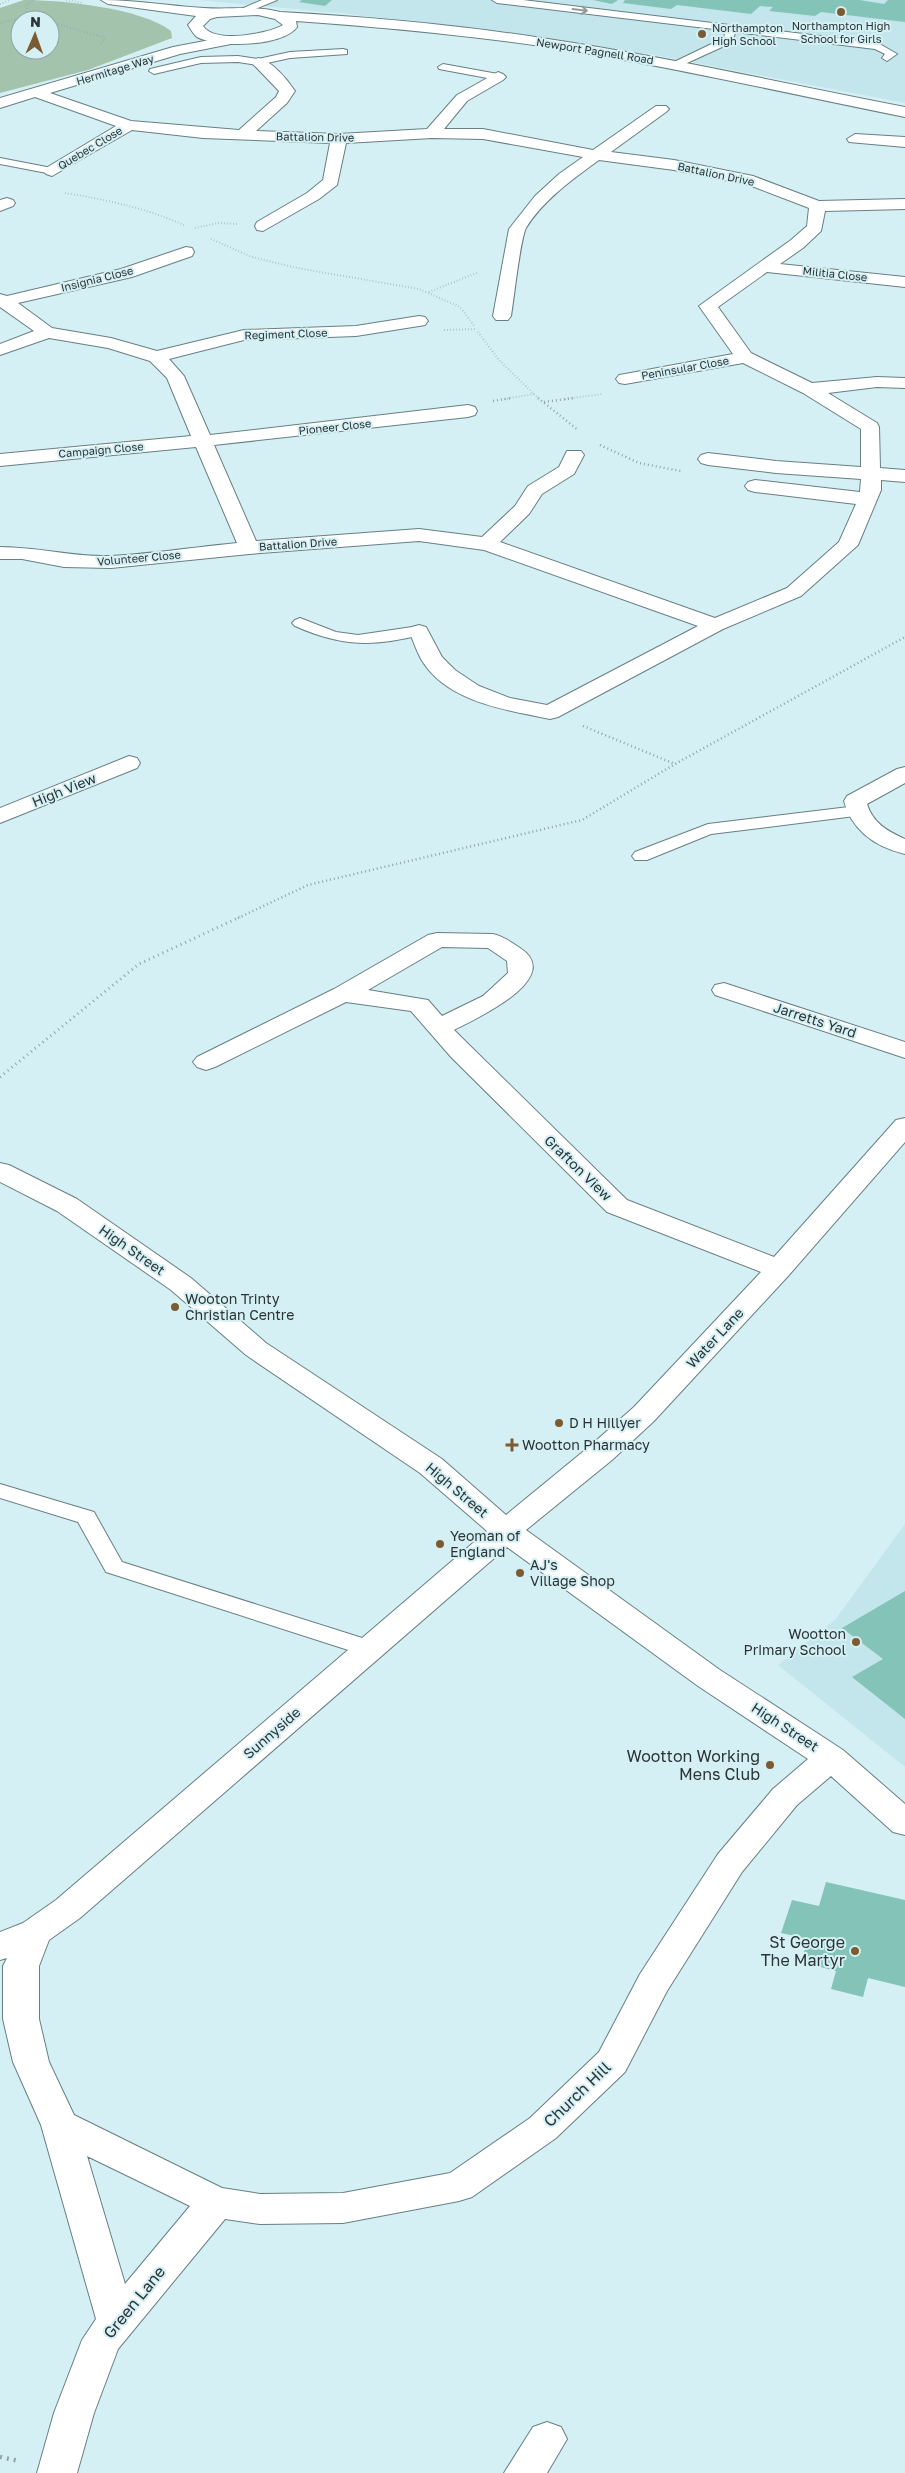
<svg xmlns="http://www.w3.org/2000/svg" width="905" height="2473" font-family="'Golos Text',sans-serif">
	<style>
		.built { fill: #c2e6ec }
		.green { fill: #a4c3ad; fill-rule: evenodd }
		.building { fill: #84c3b8 }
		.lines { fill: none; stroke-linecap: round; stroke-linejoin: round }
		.lane-casing { stroke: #677f83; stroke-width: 2 }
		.street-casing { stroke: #677f83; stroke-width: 2 }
		.secondary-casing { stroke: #677f83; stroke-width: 2 }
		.path-far3 { stroke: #90a4a7; stroke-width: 2; stroke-dasharray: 0.5 2.5; stroke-linecap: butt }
		.path-far2 { stroke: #90a4a7; stroke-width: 2.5; stroke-dasharray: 1 3; stroke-linecap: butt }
		.path-far1 { stroke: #90a4a7; stroke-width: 3; stroke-dasharray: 1 4; stroke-linecap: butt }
		.path { stroke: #90a4a7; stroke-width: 4.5; stroke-dasharray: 2 5; stroke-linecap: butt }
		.lane { fill: #fff; fill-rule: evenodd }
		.street { fill: #fff; fill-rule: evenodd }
		.secondary { fill: #fff; fill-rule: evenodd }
		.oneway { stroke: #949a9a }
		.poi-dot { fill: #7b5b31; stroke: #d5f0f4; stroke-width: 2 }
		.labels { text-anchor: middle; stroke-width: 4; stroke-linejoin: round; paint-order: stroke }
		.far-poi-label { font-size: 11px; fill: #2a3436; stroke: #d5f0f4 }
		.far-street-label { font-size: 11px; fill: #2a3436; stroke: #d5f0f4 }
		.street-label { font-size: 14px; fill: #2a3436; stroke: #d5f0f4 }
		.poi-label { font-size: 14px; fill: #2a3436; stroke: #d5f0f4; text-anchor: start }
		.near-poi-label { font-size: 16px; fill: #2a3436; stroke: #d5f0f4; text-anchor: end }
		.near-street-label { font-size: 16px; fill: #2a3436; stroke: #d5f0f4 }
	</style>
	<rect width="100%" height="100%" fill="#d5f0f4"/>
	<g class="built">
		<path d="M 198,0 L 905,0 L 905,103 L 649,54 L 349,14 Z"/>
		<path d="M 905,1524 L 905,1767 L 778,1665 L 835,1620 Z"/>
	</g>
	<path class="green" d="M 24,0 C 62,0 141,8 171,31 L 172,38 L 88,70 L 0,93 L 0,8 ZM 20,20 L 50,20 L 50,50 L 20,50 Z"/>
	<g class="building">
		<path d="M 302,0 L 332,0 L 325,6 L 299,2 Z"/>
		<path d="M 593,0 L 618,0 L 612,4 Z"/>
		<path d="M 625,0 L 859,0 L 884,4 L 888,0 L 905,0 L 905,22 L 821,12 L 815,16 L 769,11 L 773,7 L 760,6 L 751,14 L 677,5 L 671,9 L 623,3 Z"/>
		<path d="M 905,1591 L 905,1719 L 852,1677 L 883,1659 L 842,1628 Z"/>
		<path d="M 826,1882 L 905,1900 L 905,1987 L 868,1978 L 863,1997 L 831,1989 L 836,1971 L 801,1962 L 808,1939 L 781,1933 L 792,1900 L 819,1906 Z"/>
	</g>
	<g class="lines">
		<g class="lane-casing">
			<g id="lane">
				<path d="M 262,0 L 277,0 L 248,12 L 244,13 L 239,10 Z"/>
				<path d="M 492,0 L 523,0 L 878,43 L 897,54 L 887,61 L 882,58 L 885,54 L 875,49 L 735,32 L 733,42 L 676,68 L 672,67 L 672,63 L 724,38 L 725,33 L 722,30 L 497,3 Z"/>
				<path d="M 343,49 L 347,50 L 347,54 L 290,58 L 258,65 L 238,62 L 201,63 L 154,74 L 149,71 L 150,69 L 201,57 L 238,56 L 258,59 L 290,52 Z"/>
				<path d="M 443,64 L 498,74 L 503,77 L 498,80 L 439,69 L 438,67 Z"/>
				<path d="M 0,158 L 52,168 L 58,171 L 52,174 L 0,164 Z"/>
				<path d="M 300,618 L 336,632 L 358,635 L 419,626 L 427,631 L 424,634 C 375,647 342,647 295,626 L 292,623 L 295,620 Z"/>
				<path d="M 857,806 L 863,807 L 865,811 L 863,815 L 711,834 L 647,860 L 635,860 L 632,856 L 635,852 L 708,824 Z"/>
				<path d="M 0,1484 L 94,1512 L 122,1562 L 378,1643 L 382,1649 L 378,1655 L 370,1657 L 106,1572 L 78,1522 L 0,1498 Z"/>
			</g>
		</g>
		<g class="street-casing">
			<g id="street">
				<path d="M 231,36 L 238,40 L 236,43 L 180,54 L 50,93 L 131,121 L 239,130 L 276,97 L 279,91 L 251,62 L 258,58 C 272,61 287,79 295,91 L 287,103 L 256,131 L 339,134 L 427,129 L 457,95 L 498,72 L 503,74 L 506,77 L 503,80 L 467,101 L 444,129 L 483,129 L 593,150 L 656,106 L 666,106 L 669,109 L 666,112 L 611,152 L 674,160 L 753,176 L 819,201 L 905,199 L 905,209 L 825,211 L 821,231 L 803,248 L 780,264 L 905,277 L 905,287 L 767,272 L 718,307 L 751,353 L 812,383 L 877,377 L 905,378 L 905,388 L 877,387 L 828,393 L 877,423 L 879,427 L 880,468 L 905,470 L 905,482 L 881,480 L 881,490 L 858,545 L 801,596 L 723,629 L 558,717 L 550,719 C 506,710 446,702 421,659 C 416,650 413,640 409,631 L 412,627 L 419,625 L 426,627 L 442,657 L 455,670 L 479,686 L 510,698 L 547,705 L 698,626 L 484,550 L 419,541 L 249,554 L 111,568 L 64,567 L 22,559 L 0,559 L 0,547 C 38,547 72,557 111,556 C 153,554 195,547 237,543 L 196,447 L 0,466 L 0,454 L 191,436 L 167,378 L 150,361 L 108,348 L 49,338 L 0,355 L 0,344 L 34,331 L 0,307 L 0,294 L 7,296 L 121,269 L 186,247 L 192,248 L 194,252 L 192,256 L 132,277 L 18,303 L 52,328 L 111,338 L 157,351 L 244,330 L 356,326 L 419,316 L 425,317 L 428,321 L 425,325 L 419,326 L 356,336 L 244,340 L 169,359 L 184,376 L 210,435 L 468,405 L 475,407 L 477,411 L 475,415 L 468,417 L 214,445 L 256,541 L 419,529 L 482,537 L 515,506 L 528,486 L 559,467 L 567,451 L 581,451 L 584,455 L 574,474 L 542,494 L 529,514 L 500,542 L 715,618 L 787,588 L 839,542 L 856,504 L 755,492 L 748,490 L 745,486 L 748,482 L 755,480 L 860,492 L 861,479 L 776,473 L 708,465 L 701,463 L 698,459 L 701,455 L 708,453 L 776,461 L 861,467 L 861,429 L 803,393 L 743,363 L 625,384 L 619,383 L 616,379 L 619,375 L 625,374 L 733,354 L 699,306 L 791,240 L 807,226 L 809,208 L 749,185 L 674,170 L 599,160 C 573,179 543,200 526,228 C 520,240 514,299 511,316 L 508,320 L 496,320 L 493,316 L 509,229 L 535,196 L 559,174 L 583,157 L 483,139 L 432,138 L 346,143 L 337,185 L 319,199 L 263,231 L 257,230 L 255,226 L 257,222 L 307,193 L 323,180 L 330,143 L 203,138 L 132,130 L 52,176 L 46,174 L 44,171 L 46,168 L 116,126 L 35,97 L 0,108 L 0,98 L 173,47 Z"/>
				<path d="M 855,134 L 905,137 L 905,147 L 849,142 L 847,139 Z"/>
				<path d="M 7,198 L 13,200 L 15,203 L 13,206 L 0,211 L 0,200 Z"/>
				<path d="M 129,756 L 137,758 L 140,763 L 137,768 L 0,823 L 0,808 Z"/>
				<path d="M 905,767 L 905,783 L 867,804 C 873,823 887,831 905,839 L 905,854 C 876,847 852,831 844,801 L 847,796 L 897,769 Z"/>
				<path d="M 437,933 L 493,934 C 503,936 511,942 520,948 C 566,978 475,1019 454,1030 L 627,1200 L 774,1257 L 896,1120 L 905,1118 L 905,1142 L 789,1275 L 654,1421 L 612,1460 L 526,1530 L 720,1670 L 843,1750 L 905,1804 L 905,1835 L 893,1832 L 831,1776 L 797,1805 L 742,1872 L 667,1991 L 625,2072 L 556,2138 L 472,2197 L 459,2201 L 343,2223 L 260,2224 L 225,2219 L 118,2349 L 94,2413 L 77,2473 L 37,2473 L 54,2413 L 82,2340 L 96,2319 L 41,2125 L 13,2062 L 3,2019 L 3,1966 L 7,1958 L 0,1960 L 0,1932 L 23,1923 L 56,1900 L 487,1531 L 420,1473 L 246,1355 L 171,1290 L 57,1211 L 0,1182 L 0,1163 L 9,1165 L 77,1199 L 191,1278 L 266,1343 L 442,1459 L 506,1515 L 590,1446 L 634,1407 L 761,1272 L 607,1212 L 451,1057 L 411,1011 L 346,1002 L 215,1067 L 206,1070 L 197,1067 L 193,1062 L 197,1057 L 334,989 L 428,935 ZM 442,947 L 488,948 L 507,961 L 508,973 L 483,996 L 442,1016 L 428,1000 L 368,990 ZM 507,1547 L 698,1686 L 808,1759 L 773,1789 L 718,1854 L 640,1974 L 599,2052 L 530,2118 L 450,2173 L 343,2193 L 260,2194 L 222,2188 L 74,2115 L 49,2062 L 39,2019 L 39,1966 L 49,1940 L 80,1918 ZM 87,2156 L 190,2206 L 125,2284 Z"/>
				<path d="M 724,983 L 905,1042 L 905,1058 L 715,995 L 712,990 L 715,985 Z"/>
				<path d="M 547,2422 L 561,2427 L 567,2439 L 547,2473 L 504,2473 L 533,2427 Z"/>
			</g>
		</g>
		<g class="secondary-casing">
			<path id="secondary" d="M 101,0 C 136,0 169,6 204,8 C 232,10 252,5 280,12 C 370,17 459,25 548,39 C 668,57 786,84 905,107 L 905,117 C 786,93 668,66 548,47 C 465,35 380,27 296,21 L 297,27 C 283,47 217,48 197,37 C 193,34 191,29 188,25 L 196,16 L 108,4 ZM 258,15 L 275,19 L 283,25 C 267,34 215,44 203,26 L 210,19 L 217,17 Z"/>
		</g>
		<g class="path-far3">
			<path d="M 66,0 L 83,3"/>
			<path d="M 0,4 L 10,0"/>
			<path d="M 27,18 L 26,5 L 33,0"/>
			<path d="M 50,22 L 102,37 L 105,40 L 100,45"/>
			<path d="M 0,23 L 21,18 L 41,20"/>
			<path d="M 65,193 C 108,200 146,208 186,226"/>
			<path d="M 195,228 L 218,223 L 238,224"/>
			<path d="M 211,239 L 252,257 L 297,268 L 419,289 L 460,307 L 475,327"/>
			<path d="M 429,292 L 479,272"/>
			<path d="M 444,330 L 476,329"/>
			<path d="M 478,332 L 499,360 L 539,399"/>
			<path d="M 504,399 L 534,394"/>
			<path d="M 565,399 L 602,394"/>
		</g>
		<g class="path-far2">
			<path d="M 538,398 L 578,430"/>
			<path d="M 493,401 L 512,398"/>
			<path d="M 544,402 L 574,398"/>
			<path d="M 600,445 L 639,463 L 681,471"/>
			<path d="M 583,726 L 675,764"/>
			<path d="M 238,918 L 308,885 L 582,820 L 675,764 L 905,637"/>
		</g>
		<path class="path-far1" d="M 0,1077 L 139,964 L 240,917"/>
		<path class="path" d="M 0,2457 L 19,2461"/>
		<use href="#lane" class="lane"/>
		<use href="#street" class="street"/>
		<use href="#secondary" class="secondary"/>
	</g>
	<defs><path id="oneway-shaft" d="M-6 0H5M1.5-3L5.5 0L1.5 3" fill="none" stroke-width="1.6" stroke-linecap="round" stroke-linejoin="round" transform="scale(1.25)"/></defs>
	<use class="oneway" href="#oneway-shaft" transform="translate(580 10) rotate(7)"/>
	<g class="poi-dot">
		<circle cx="841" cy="12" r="5"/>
		<circle cx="702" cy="34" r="5"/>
		<circle cx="175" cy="1307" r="5"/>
		<circle cx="559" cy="1423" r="5"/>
		<path d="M509.5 1437.5h5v5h5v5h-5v5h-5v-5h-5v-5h5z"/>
		<circle cx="440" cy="1544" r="5"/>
		<circle cx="520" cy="1573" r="5"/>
		<circle cx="856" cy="1642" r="5"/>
		<circle cx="770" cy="1765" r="5"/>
		<circle cx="855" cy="1951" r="5"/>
	</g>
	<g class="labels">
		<g class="far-poi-label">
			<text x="841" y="30">Northampton High<tspan x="841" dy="13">School for Girls</tspan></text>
			<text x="712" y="32" text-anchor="start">Northampton<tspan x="712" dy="13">High School</tspan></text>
		</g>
		<g class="far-street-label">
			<text transform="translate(595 51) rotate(9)" y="4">Newport Pagnell Road</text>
			<text transform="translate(115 70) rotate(-17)" y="4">Hermitage Way</text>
			<text transform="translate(315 137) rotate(1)" y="4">Battalion Drive</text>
			<text transform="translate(90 148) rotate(-31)" y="4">Quebec Close</text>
			<text transform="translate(716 174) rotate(12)" y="4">Battalion Drive</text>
			<text transform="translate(835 274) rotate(6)" y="4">Militia Close</text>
			<text transform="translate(97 279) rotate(-14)" y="4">Insignia Close</text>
			<text transform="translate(286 334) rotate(-2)" y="4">Regiment Close</text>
			<text transform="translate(685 368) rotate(-10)" y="4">Peninsular Close</text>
			<text transform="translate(335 427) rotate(-6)" y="4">Pioneer Close</text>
			<text transform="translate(101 450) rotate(-5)" y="4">Campaign Close</text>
			<text transform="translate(298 544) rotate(-4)" y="4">Battalion Drive</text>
			<text transform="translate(139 558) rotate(-5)" y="4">Volunteer Close</text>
		</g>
		<g class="street-label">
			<text transform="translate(64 790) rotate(-22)" y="5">High View</text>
			<text transform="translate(815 1020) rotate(18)" y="5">Jarretts Yard</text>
			<text transform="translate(578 1168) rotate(44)" y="5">Grafton View</text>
			<text transform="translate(132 1250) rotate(35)" y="5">High Street</text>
			<text transform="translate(715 1338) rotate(-47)" y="5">Water Lane</text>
			<text transform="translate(457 1490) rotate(40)" y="5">High Street</text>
			<text transform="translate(785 1727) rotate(33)" y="5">High Street</text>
			<text transform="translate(272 1733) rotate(-41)" y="5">Sunnyside</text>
		</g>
		<g class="poi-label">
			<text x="185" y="1304">Wooton Trinty<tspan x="185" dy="16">Christian Centre</tspan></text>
			<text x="569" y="1428">D H Hillyer</text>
			<text x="522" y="1450">Wootton Pharmacy</text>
			<text x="450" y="1541">Yeoman of<tspan x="450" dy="16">England</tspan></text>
			<text x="530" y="1570">AJ's<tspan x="530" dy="16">Village Shop</tspan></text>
			<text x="846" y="1639" text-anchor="end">Wootton<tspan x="846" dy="16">Primary School</tspan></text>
		</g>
		<g class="near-poi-label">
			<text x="760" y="1762">Wootton Working<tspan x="760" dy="18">Mens Club</tspan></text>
			<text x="845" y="1948">St George<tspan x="845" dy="18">The Martyr</tspan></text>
		</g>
		<g class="near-street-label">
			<text transform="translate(577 2094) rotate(-44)" y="6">Church Hill</text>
			<text transform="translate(134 2302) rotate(-51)" y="6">Green Lane</text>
		</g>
	</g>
	<g transform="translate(35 35) rotate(2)"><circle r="24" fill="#d5f0f4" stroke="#91a5a8"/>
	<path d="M0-4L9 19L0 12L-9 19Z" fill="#7b5b31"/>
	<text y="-8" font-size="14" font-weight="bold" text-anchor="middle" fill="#2a3436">N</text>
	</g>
</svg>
